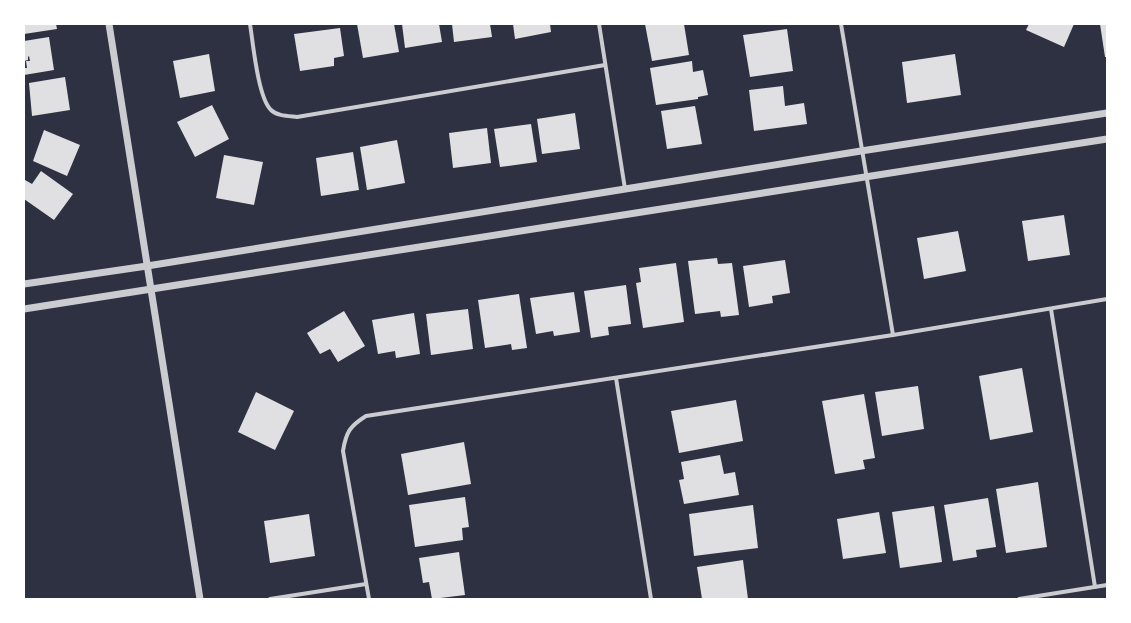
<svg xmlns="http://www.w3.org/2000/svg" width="1131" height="623" font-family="'Work Sans',sans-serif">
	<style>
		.building { fill: #e0e0e3 }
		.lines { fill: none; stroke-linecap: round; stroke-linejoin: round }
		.minor { stroke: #caccd0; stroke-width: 4 }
		.tertiary { stroke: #caccd0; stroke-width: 7 }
	</style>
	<rect width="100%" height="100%" fill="#2d3142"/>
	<g class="building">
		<path d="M 24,24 L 56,24 L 57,29 L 24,34 Z"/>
		<path d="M 357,24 L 394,24 L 399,52 L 363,58 Z"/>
		<path d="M 402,24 L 439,24 L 442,42 L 405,48 Z"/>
		<path d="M 452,24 L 490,24 L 492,37 L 454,42 Z"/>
		<path d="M 513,24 L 550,24 L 551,32 L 515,39 Z"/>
		<path d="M 645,24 L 684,24 L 689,55 L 652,61 Z"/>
		<path d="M 1029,24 L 1074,24 L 1064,47 L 1026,30 Z"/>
		<path d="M 1100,24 L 1107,24 L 1107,57 L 1105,57 Z"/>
		<path d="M 340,28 L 344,56 L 334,58 L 334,66 L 300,71 L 294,34 Z"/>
		<path d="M 787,29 L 793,71 L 750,77 L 743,35 Z"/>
		<path d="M 49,37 L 54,70 L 24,75 L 24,68 L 27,68 L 26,61 L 30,61 L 29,56 L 28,57 L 28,60 L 24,61 L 24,41 Z"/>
		<path d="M 209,54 L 215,91 L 180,98 L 173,61 Z"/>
		<path d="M 955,54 L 961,95 L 907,103 L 902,62 Z"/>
		<path d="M 692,61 L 693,72 L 703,70 L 708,95 L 698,97 L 698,99 L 656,105 L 650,68 Z"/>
		<path d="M 65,77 L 70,110 L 32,116 L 29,83 Z"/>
		<path d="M 783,86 L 785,106 L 804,103 L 807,124 L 754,131 L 749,90 Z"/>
		<path d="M 212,105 L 229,139 L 195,157 L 177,122 Z"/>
		<path d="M 695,106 L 702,144 L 667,149 L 661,111 Z"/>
		<path d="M 575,113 L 580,149 L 542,154 L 537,119 Z"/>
		<path d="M 531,124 L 537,162 L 500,167 L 494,129 Z"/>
		<path d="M 487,128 L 491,163 L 453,168 L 449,133 Z"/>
		<path d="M 44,130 L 80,145 L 67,176 L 33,161 Z"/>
		<path d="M 397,140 L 405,183 L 367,190 L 360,147 Z"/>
		<path d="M 353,152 L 359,190 L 321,196 L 316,158 Z"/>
		<path d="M 224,155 L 263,162 L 254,205 L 216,198 Z"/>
		<path d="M 41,171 L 73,194 L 54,220 L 24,199 L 24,181 L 25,180 L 32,184 Z"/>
		<path d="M 1064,215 L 1070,255 L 1028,261 L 1022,221 Z"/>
		<path d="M 958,231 L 966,271 L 924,279 L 917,238 Z"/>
		<path d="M 717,258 L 718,264 L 732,263 L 739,315 L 721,317 L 720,311 L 695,314 L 688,261 Z"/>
		<path d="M 785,260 L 790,293 L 772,296 L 773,303 L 749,307 L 743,266 Z"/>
		<path d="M 676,263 L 684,322 L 643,328 L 636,283 L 641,282 L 639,268 Z"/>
		<path d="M 626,285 L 631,324 L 608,327 L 609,335 L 591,338 L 584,291 Z"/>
		<path d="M 574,292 L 580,332 L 554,336 L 553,331 L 536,334 L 530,298 Z"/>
		<path d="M 519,294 L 527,348 L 512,350 L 511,344 L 485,348 L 478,300 Z"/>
		<path d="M 468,309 L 473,349 L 431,355 L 426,314 Z"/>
		<path d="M 344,311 L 365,346 L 338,362 L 330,349 L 320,354 L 307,333 Z"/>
		<path d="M 414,313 L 420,354 L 396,358 L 395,351 L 378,354 L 372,320 Z"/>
		<path d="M 1022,368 L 1033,432 L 990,440 L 979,376 Z"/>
		<path d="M 918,386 L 924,429 L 882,436 L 875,392 Z"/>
		<path d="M 256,392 L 294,411 L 275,450 L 238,432 Z"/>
		<path d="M 864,394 L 875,458 L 863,460 L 865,469 L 835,474 L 822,401 Z"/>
		<path d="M 736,400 L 743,441 L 679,453 L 671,411 Z"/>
		<path d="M 464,442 L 471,484 L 408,495 L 401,454 Z"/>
		<path d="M 720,455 L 724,474 L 735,472 L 739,495 L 684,504 L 679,480 L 684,479 L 681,462 Z"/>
		<path d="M 1038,482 L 1047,547 L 1006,553 L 996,489 Z"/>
		<path d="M 465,497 L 469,527 L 462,528 L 463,540 L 415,547 L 409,505 Z"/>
		<path d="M 988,498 L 996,547 L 976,550 L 977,557 L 953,561 L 944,505 Z"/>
		<path d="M 753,505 L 758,548 L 694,556 L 689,514 Z"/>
		<path d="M 934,506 L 942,562 L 900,568 L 892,512 Z"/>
		<path d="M 879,512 L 886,553 L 843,559 L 837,519 Z"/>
		<path d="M 309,514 L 315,556 L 270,563 L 264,521 Z"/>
		<path d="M 459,552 L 465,595 L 432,599 L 429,582 L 423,583 L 419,558 Z"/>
		<path d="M 743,560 L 748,599 L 702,599 L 697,567 Z"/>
	</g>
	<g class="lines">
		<g class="minor">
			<path d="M 250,24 C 253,43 258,98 271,110 C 277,116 288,116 297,117 L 605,65"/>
			<path d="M 599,24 L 625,189"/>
			<path d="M 841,24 L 893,335"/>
			<path d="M 1051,309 L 1095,587"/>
			<path d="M 616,378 L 651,599"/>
			<path d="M 270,599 L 366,584"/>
			<path d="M 369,599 L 343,451 C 346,432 350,426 366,416 L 893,335 L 1107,299"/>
			<path d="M 1019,599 L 1107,585"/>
		</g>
		<g class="tertiary">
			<path d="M 109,24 L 200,599"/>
			<path d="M 24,284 L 147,266 L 861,151 L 1107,113"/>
			<path d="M 24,309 L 1107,139"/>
		</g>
	</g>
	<rect width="1131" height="623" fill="none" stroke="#ffffff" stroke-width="50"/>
</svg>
